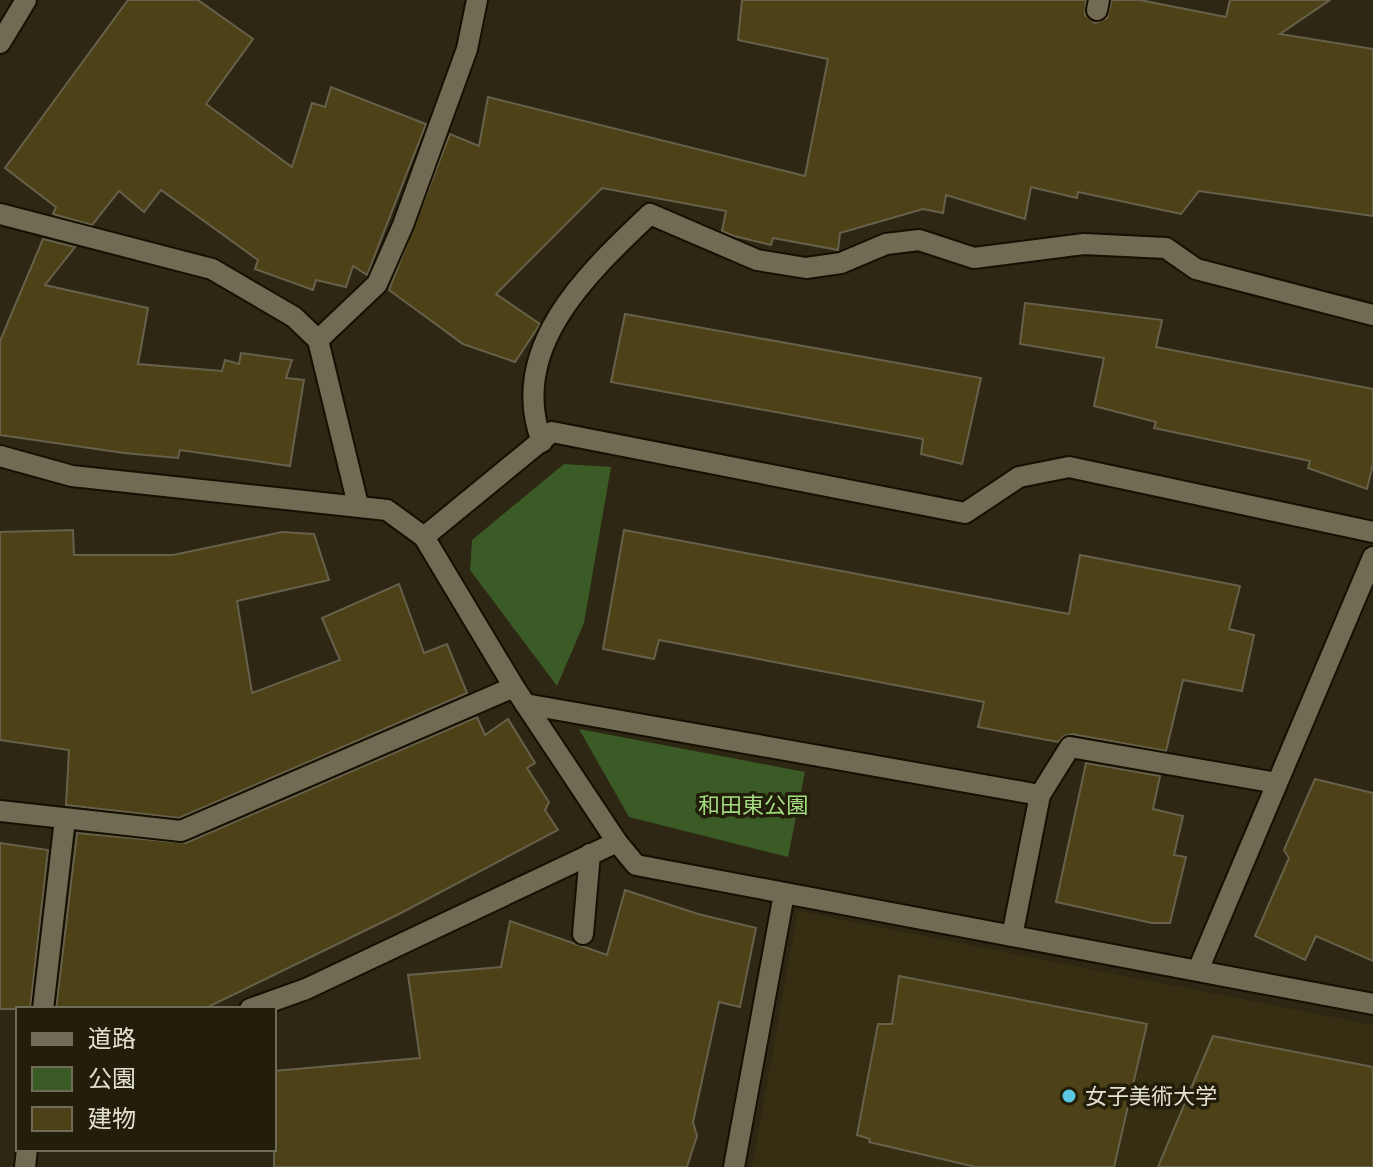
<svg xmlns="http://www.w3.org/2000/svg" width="1373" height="1167" font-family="'Noto Sans','Noto Sans JP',sans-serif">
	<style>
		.built { fill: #362e12 }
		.green { fill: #3b5b26 }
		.building { fill: #4c4117; stroke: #67614b; stroke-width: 2 }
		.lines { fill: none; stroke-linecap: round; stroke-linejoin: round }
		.service-casing { stroke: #151000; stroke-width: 24 }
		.minor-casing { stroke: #151000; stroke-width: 24 }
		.tertiary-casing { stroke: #151000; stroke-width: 24 }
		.service { stroke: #716b54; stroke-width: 20 }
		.minor { stroke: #716b54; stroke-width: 20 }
		.tertiary { stroke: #716b54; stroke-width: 20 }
		.poi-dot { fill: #5ac8e5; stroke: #231e09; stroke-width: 3 }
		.labels { text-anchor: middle; stroke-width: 7; stroke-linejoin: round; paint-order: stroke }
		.park-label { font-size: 22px; fill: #a4dc83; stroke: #231e09 }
		.poi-label { font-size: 22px; fill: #e4e1d4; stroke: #231e09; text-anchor: start }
	</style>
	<rect width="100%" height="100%" fill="#2d2713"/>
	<path class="built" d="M 798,911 L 1373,1025 L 1373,1167 L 752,1167 Z"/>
	<g class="green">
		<path d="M 564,464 L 611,467 L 584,623 L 557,686 L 470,570 L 472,540 Z"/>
		<path d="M 579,729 L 805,772 L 788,857 L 629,817 Z"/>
	</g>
	<g class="building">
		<path d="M 128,0 L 198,0 L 253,39 L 206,104 L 292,167 L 312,103 L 325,107 L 331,87 L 426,124 L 367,275 L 353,266 L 346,287 L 316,280 L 313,290 L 255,269 L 258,260 L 161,190 L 144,212 L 119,191 L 92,225 L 53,214 L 56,207 L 5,168 Z"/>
		<path d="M 742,0 L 1086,0 L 1085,15 L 1095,23 L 1107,18 L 1112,0 L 1140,0 L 1226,17 L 1230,0 L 1330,0 L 1280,34 L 1373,49 L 1373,216 L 1199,191 L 1181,214 L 1078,192 L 1077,198 L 1031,187 L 1025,219 L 946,195 L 943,213 L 923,209 L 840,233 L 838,250 L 773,238 L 771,245 L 734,236 L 722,231 L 726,211 L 602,188 L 496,294 L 540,324 L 515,362 L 463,344 L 389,290 L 450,134 L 479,146 L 488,97 L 805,176 L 828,59 L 738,40 Z"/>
		<path d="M 43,239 L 75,247 L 45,285 L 148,308 L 138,364 L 222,371 L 225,360 L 239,364 L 241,353 L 292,360 L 286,378 L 304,380 L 290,466 L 180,450 L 178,458 L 124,453 L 0,435 L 0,341 Z"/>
		<path d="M 1025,303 L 1162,320 L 1156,347 L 1373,389 L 1373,464 L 1367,489 L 1308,468 L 1310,461 L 1154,428 L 1156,422 L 1094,406 L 1104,358 L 1020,344 Z"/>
		<path d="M 625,314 L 981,378 L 962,464 L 921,454 L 923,439 L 611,382 Z"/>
		<path d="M 73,530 L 74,555 L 173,555 L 282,532 L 314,534 L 329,580 L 237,601 L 252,693 L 340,660 L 322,618 L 399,584 L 424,653 L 447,644 L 467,693 L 179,818 L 66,805 L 69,750 L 0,740 L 0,532 Z"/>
		<path d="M 624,530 L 1069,614 L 1080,555 L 1240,586 L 1229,629 L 1254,635 L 1242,691 L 1183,680 L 1166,751 L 1072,734 L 1064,736 L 1058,742 L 978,727 L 984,702 L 659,640 L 654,659 L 603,649 Z"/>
		<path d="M 477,717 L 485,735 L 508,719 L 535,763 L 527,768 L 549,802 L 545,810 L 558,830 L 399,914 L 204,1009 L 56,1009 L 77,833 L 186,843 Z"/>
		<path d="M 1086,763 L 1160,776 L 1153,809 L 1183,816 L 1174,855 L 1186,857 L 1170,923 L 1152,923 L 1056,902 Z"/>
		<path d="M 1315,779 L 1373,793 L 1373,961 L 1316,936 L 1305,960 L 1255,936 L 1289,858 L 1284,850 Z"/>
		<path d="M 0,843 L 48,850 L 30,1009 L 0,1009 Z"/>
		<path d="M 625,890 L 698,914 L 756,928 L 740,1007 L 719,1002 L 693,1122 L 697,1136 L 687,1167 L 274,1167 L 274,1071 L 420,1058 L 408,975 L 501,967 L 510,921 L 607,955 Z"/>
		<path d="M 899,976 L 1147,1024 L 1114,1167 L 976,1167 L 869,1142 L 870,1139 L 857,1135 L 878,1024 L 892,1024 Z"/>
		<path d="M 1213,1036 L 1373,1067 L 1373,1167 L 1158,1167 Z"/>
	</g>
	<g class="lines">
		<g class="service-casing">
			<g id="service">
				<path d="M 542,442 C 506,348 589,272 650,214 L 757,260 L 806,268 L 841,263 L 886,244 L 919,240 L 974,258 L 1084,244 L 1166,248 L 1196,269 L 1373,315"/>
				<path d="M 525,704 L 1040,795 L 1070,747 L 1277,783"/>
				<path d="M 583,934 L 590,854"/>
				<path d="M 1012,936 L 1040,795"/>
				<path d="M 43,1009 L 65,819"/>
				<path d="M 250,1009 L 306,989 L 617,842"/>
				<path d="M 25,1167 L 27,1149"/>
			</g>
		</g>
		<g class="minor-casing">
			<g id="minor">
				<path d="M 1097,10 L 1099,0"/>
				<path d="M 0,214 L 212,269 L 294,317 L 318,340 L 358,505"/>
				<path d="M 318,340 L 377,284 L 403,225 L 467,49 L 477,0"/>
				<path d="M 0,456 L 72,476 L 387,510 L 424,537 L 514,687 L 617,842 L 636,865 L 1373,1004"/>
				<path d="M 424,537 L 552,432 L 965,513 L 1019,477 L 1069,467 L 1373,532"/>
				<path d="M 0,811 L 181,831 L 514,687"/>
				<path d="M 1198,970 L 1373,557"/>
				<path d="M 734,1167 L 784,894"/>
			</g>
		</g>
		<g class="tertiary-casing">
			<path id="tertiary" d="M 0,43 L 26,0"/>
		</g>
		<use href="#service" class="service"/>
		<use href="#minor" class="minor"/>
		<use href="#tertiary" class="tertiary"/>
	</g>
	<circle class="poi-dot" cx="1069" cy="1096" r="8"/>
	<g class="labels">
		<g class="park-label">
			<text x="753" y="813">和田東公園</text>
		</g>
		<g class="poi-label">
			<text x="1085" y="1104">女子美術大学</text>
		</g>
	</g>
	<rect x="16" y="1007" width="260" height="144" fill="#231e09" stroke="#706c5a" stroke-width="2"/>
	<rect x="32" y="1033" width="40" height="12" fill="#716b54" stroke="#706c5a" stroke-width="2"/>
	<text x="88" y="1047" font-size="24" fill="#e4e1d4">道路</text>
	<rect x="32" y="1067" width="40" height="24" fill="#3b5b26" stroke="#706c5a" stroke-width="2"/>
	<text x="88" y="1087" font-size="24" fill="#e4e1d4">公園</text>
	<rect x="32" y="1107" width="40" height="24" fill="#4c4117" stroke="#706c5a" stroke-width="2"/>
	<text x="88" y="1127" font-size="24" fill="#e4e1d4">建物</text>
</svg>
